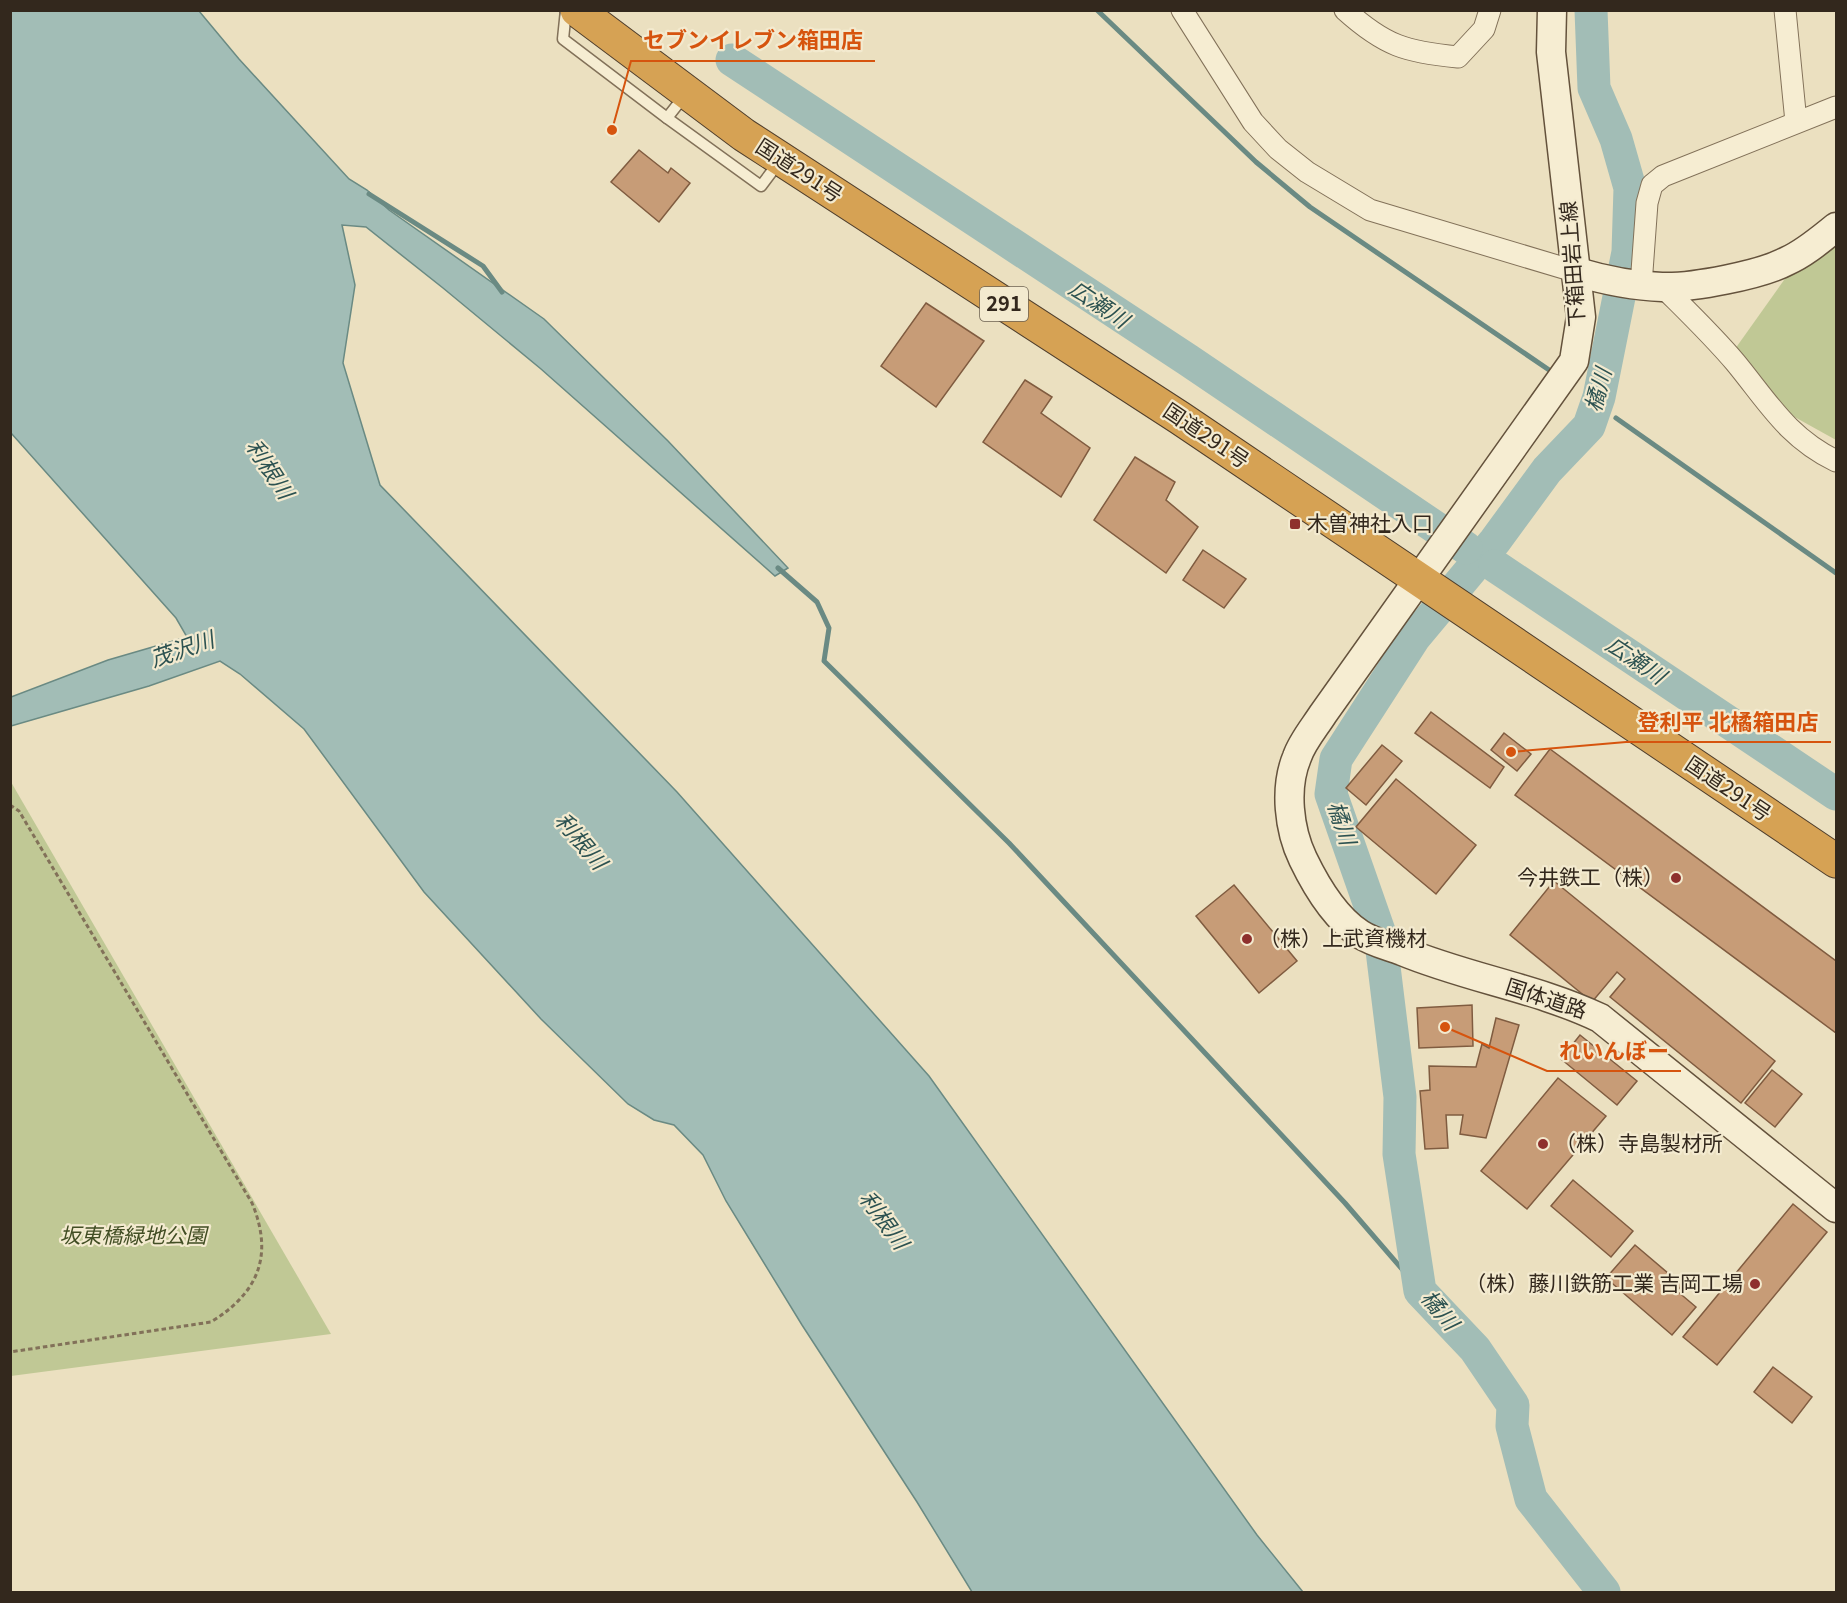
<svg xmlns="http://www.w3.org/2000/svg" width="1847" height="1603" font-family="Georgia,'Noto Sans JP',serif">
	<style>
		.green { fill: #c0c895 }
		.water { fill: #a2bdb6; stroke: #6a8a83; stroke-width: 1.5 }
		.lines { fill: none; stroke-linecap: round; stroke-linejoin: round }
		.stream { stroke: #6a8a83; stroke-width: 5 }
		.river { stroke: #a2bdb6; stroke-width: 33 }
		.building { fill: #c79c77; stroke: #805c40; stroke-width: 1.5 }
		.lane-casing { stroke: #827159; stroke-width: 13 }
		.street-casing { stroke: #827159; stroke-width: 23 }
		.secondary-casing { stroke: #64523c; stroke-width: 31 }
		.highway-casing { stroke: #503f2d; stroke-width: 35 }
		.path { stroke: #827159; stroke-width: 3; stroke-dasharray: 4.5 3; stroke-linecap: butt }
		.lane { stroke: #f6edd2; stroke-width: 10 }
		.street { stroke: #f6edd2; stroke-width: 21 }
		.secondary { stroke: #f6edd2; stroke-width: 28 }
		.highway { stroke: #d6a254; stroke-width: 33 }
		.poi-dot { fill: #8e302d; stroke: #f3eacf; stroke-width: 2 }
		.labels { text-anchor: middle; stroke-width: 4.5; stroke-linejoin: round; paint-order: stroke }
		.shield { fill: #f3eacf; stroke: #6d6252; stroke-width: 1.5 }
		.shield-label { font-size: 20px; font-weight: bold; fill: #33281d }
		.street-label { font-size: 21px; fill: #33281d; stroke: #f3eacf }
		.poi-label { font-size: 21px; fill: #33281d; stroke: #f3eacf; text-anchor: start }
		.park-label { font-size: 21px; font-style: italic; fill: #424e24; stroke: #f3eacf }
		.water-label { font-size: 22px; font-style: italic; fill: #2c5251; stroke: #f3eacf }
		.leader { fill: none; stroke: #d6540e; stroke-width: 2 }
		.callout-dot { fill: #d6540e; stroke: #f3eacf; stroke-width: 2 }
		.callout-label { font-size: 22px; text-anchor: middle; font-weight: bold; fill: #d6540e; stroke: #f3eacf; stroke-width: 4.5; stroke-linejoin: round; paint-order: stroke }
	</style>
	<rect width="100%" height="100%" fill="#ebe0c0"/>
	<g class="green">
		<path d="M 1836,238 L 1836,440 L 1782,410 L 1735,349 L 1789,273 Z"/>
		<path d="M 11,782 L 331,1334 L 11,1376 Z"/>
	</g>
	<path class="water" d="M 11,10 L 199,11 L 239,59 L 349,179 L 367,190 L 389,210 L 544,319 L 668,441 L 788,568 L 775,576 L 541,369 L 443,288 L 366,227 L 342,225 L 355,285 L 343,363 L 380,485 L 677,792 L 929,1076 L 1257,1535 L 1303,1592 L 972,1592 L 917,1502 L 802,1325 L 726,1201 L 703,1155 L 674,1125 L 654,1120 L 628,1104 L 541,1019 L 424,892 L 304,729 L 240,674 L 220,661 L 149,686 L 11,726 L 11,697 L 108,660 L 187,637 L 176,618 L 11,433 Z"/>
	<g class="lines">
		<g class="stream">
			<path d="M 1097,10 L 1256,162 L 1310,207 L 1555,374"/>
			<path d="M 369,194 L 483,266 L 502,292"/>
			<path d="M 1616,418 L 1836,573"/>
			<path d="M 778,568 L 817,602 L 829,628 L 824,661 L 1009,843 L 1345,1203 L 1427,1298"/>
		</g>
		<g class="river">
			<path d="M 1591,10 L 1594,88 L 1616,139 L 1630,188 L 1628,252 L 1599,397 L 1589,426 L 1547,470 L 1495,541 L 1414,638 L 1336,759 L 1331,794 L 1380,934 L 1400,1097 L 1399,1154 L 1420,1291 L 1475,1349 L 1513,1405 L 1512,1426 L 1531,1499 L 1604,1592"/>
			<path d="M 732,60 L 1188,360 L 1466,548"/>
			<path d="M 1495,566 L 1836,794"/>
		</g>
	</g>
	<g class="building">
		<path d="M 639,150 L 668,173 L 671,168 L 690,183 L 659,222 L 611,182 Z"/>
		<path d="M 926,303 L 984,341 L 936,407 L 881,366 Z"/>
		<path d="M 1025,380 L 1052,397 L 1041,413 L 1090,448 L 1061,497 L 983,442 Z"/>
		<path d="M 1135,457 L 1175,482 L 1166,500 L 1198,527 L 1166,573 L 1094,520 Z"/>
		<path d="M 1203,550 L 1246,579 L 1224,608 L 1183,580 Z"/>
		<path d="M 1431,712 L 1504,767 L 1490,788 L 1415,733 Z"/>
		<path d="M 1504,733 L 1531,754 L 1517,771 L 1491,750 Z"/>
		<path d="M 1382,745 L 1402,761 L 1366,805 L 1346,788 Z"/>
		<path d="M 1550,749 L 1836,961 L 1836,1033 L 1515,795 Z"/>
		<path d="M 1396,779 L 1476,845 L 1436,894 L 1356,827 Z"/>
		<path d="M 1554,881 L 1775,1061 L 1741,1103 L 1610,997 L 1625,979 L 1617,972 L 1592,1002 L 1510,935 Z"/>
		<path d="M 1234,885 L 1297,961 L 1259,993 L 1196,916 Z"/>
		<path d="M 1472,1005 L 1473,1046 L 1419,1048 L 1417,1008 Z"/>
		<path d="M 1496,1018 L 1519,1025 L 1486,1138 L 1460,1134 L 1463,1115 L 1446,1115 L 1448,1148 L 1425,1149 L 1420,1091 L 1430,1090 L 1429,1066 L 1476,1067 L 1482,1044 L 1489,1048 Z"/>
		<path d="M 1580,1035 L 1637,1081 L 1617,1105 L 1561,1059 Z"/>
		<path d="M 1772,1070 L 1802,1094 L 1775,1127 L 1745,1103 Z"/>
		<path d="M 1558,1078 L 1606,1116 L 1527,1209 L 1481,1171 Z"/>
		<path d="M 1573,1180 L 1633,1231 L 1611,1257 L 1551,1206 Z"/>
		<path d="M 1793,1204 L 1827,1232 L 1717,1365 L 1683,1337 Z"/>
		<path d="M 1635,1245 L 1682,1285 L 1677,1291 L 1696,1307 L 1672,1335 L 1606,1278 Z"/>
		<path d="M 1773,1367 L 1812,1397 L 1792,1423 L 1754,1392 Z"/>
	</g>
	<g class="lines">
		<g class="lane-casing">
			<g id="lane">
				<path d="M 566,10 L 563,39 L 667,118 L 685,95"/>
				<path d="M 667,118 L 761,186 L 779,162"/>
			</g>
		</g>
		<g class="street-casing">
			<g id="street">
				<path d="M 1182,10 L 1253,122 L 1278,149 L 1307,172 L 1370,210 L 1577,272"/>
				<path d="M 1345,10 C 1385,46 1406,52 1458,57 L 1484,29 L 1490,10"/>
				<path d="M 1785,10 L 1796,122"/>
				<path d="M 1641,285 L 1647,203 L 1652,185 L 1663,176 L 1836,107"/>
				<path d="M 1664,288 C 1688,312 1712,335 1735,362 C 1768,402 1787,437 1836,461"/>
			</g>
		</g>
		<g class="secondary-casing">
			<g id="secondary">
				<path d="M 1552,10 L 1551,52 L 1581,317 L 1574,361 L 1323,714 C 1314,728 1302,742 1297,757 C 1284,788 1289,830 1303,859 C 1316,886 1334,917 1360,934 C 1372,942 1389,946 1402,951 C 1467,978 1537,988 1600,1018 L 1836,1208"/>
				<path d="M 1577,272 C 1604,280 1633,286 1662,287 C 1692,288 1761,275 1787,261 C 1805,253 1821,239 1836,227"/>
			</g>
		</g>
		<g class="highway-casing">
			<path id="highway" d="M 577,10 L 744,135 L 1180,418 L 1836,861"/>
		</g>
		<path class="path" d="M 10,805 L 19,811 L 252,1203 C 274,1256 258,1293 211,1322 L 10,1352"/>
		<use href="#lane" class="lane"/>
		<use href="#street" class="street"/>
		<use href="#secondary" class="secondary"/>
		<use href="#highway" class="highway"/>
	</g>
	<g class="poi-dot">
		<rect x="1289" y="518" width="12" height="12" rx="3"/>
		<circle cx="1676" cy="878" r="6"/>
		<circle cx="1247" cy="939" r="6"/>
		<circle cx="1543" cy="1144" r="6"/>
		<circle cx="1755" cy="1284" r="6"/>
	</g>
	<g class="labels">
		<rect class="shield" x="980" y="287" width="48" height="34" rx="4.5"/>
		<g class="shield-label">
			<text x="1004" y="311">291</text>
		</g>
		<g class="street-label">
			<text transform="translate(799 171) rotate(33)" y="7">国道291号</text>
			<text transform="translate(1573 264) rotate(-94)" y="7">下箱田岩上線</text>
			<text transform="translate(1206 436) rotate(34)" y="7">国道291号</text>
			<text transform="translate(1728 789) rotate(34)" y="7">国道291号</text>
			<text transform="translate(1546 999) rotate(18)" y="7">国体道路</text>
		</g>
		<g class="poi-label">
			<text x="1307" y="531">木曽神社入口</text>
			<text x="1664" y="885" text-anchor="end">今井鉄工（株）</text>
			<text x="1259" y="946">（株）上武資機材</text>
			<text x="1555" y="1151">（株）寺島製材所</text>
			<text x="1743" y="1291" text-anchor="end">（株）藤川鉄筋工業 吉岡工場</text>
		</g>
		<g class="park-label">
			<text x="133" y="1243">坂東橋緑地公園</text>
		</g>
		<g class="water-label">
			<text transform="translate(1099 304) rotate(34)" y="8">広瀬川</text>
			<text transform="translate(1598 390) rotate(-75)" y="8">橘川</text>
			<text transform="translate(270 469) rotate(57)" y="8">利根川</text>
			<text transform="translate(182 649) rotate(-19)" y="8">茂沢川</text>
			<text transform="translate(1636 660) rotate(34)" y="8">広瀬川</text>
			<text transform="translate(1342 823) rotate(72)" y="8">橘川</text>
			<text transform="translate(581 841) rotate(50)" y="8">利根川</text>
			<text transform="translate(884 1220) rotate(54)" y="8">利根川</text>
			<text transform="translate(1440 1310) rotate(50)" y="8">橘川</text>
		</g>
	</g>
	<path class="leader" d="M612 130L631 61H875M1511 752L1626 742H1831M1445 1027L1547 1071H1681"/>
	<g class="callout-dot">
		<circle cx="612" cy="130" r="6"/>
		<circle cx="1511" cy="752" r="6"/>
		<circle cx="1445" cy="1027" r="6"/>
	</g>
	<g class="callout-label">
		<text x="753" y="48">セブンイレブン箱田店</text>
		<text x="1728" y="730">登利平 北橘箱田店</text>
		<text x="1614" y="1059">れいんぼー</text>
	</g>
	<rect width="1847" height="1603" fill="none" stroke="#33281d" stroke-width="24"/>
</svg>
